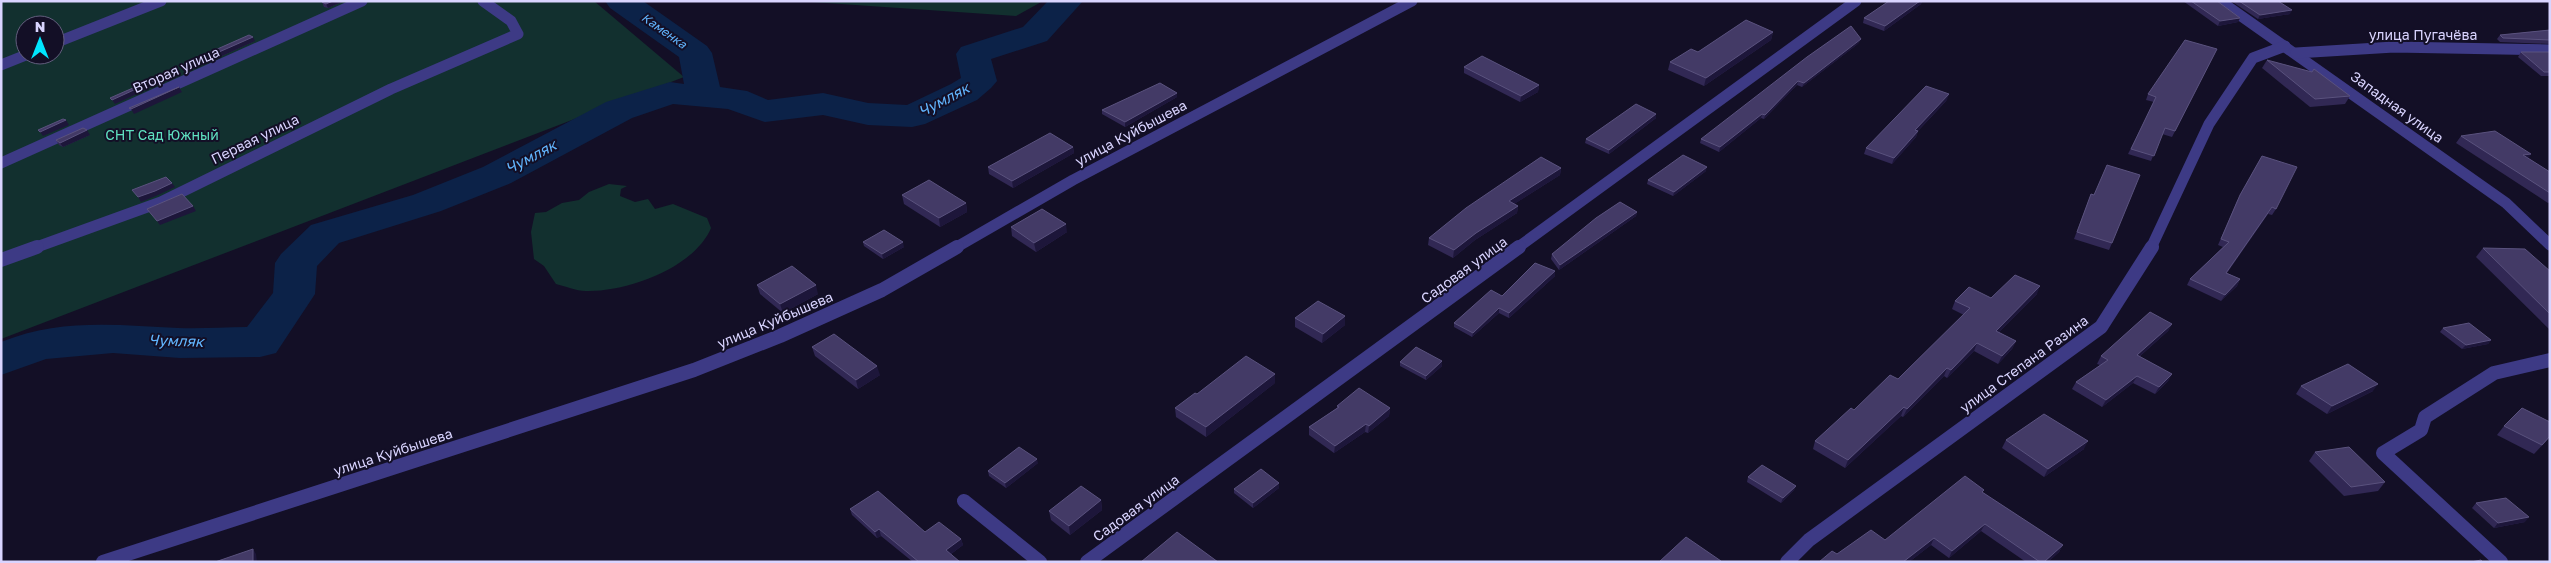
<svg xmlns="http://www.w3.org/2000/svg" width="2551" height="563" font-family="'Golos Text',sans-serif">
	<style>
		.green { fill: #12302f; fill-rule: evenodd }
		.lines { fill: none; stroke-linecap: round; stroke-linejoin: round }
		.river { fill: #0c2248; fill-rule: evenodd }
		.minor-far1 { stroke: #3d3a85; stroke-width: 11 }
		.minor { stroke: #3d3a85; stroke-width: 14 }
		.wall { fill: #312854 }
		.shaded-wall { fill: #1d163a }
		.building { fill: #433a66; stroke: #5a527e }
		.labels { text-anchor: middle; stroke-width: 4; stroke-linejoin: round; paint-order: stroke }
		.far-water-label { font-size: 12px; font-style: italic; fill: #62b6ff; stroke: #130f26 }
		.street-label { font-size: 14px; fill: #d9d4ff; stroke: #130f26 }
		.park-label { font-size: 14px; fill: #5fe0c0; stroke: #130f26 }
		.water-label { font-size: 15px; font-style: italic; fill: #62b6ff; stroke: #130f26 }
	</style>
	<rect width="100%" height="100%" fill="#130f26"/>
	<g class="green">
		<path d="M 1,1 L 594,1 L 684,77 L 1,339 ZM 25,25 L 55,25 L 55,55 L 25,55 Z"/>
		<path d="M 797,1 L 1043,1 L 1016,16 Z"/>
		<path d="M 609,184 L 627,186 L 621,189 L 620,196 L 635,202 L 648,199 L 655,209 L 673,204 L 707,218 L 711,228 C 694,268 627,292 586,291 C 576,291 565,286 556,284 L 544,266 L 534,259 L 531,232 L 535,213 L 546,212 L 562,203 L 579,200 L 589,192 Z"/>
	</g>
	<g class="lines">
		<path class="river" d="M 605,1 L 643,1 L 707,46 L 712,53 L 720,87 L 747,91 L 768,100 L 823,93 L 868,103 L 907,105 L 951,84 L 961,78 L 956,54 L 961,47 L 1023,27 L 1048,1 L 1083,1 L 1047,41 L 991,59 L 997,81 L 991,88 L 977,100 L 925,124 L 912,127 L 868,125 L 823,115 L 765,122 L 728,109 L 673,104 L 632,118 L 511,183 L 441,211 L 339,243 L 317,266 L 315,294 L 276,353 L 260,357 L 180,358 L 113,353 L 46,359 L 1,375 L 1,342 C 60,318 117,325 178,328 C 201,329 224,327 247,327 L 273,293 L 275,263 L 281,254 L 311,225 L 413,195 L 483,167 L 606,102 L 670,82 L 684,84 L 679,57 L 610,8 Z"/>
		<g class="minor-far1">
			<path d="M 2220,1 L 2506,203 L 2550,245"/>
			<path d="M 55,43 L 161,1"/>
			<path d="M 2296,53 L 2394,47 L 2550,50"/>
			<path d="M 1,65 L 26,55"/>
			<path d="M 1,163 L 362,1"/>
			<path d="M 34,248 L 161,202 L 391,89 L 518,34 L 511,21 L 483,1"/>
			<path d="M 955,248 L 1073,180 L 1412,1"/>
			<path d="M 1517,248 L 1856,1"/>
			<path d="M 2151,248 L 2209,124 L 2253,58 L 2285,46"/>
		</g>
		<g class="minor">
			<path d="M 1,260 L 37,247"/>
			<path d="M 964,501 L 1040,562"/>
			<path d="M 103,562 L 694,370 L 780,336 L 882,290 L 957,247"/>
			<path d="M 1087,562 L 1519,247"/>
			<path d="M 1787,562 L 1809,540 L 2101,327 L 2152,247"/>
			<path d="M 2501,562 L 2383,453 L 2421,430 L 2425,417 L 2494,373 L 2550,360"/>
		</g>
	</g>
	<g class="wall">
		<path d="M 344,1 L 328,8 L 324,7 L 322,2 Z"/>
		<path d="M 1889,1 L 1922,1 L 1921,4 L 1884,31 L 1863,23 L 1864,18 Z"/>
		<path d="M 2183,1 L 2217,1 L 2240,18 L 2238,22 L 2218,26 Z"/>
		<path d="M 2231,1 L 2278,1 L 2290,14 L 2258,19 Z"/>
		<path d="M 2550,30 L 2550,44 L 2500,42 L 2497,39 L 2500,35 Z"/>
		<path d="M 1773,32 L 1771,40 L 1704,86 L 1668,70 L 1670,62 Z"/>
		<path d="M 255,41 L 213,60 L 208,58 L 206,54 Z"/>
		<path d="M 1859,43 L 1802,87 L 1797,85 L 1764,119 L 1761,118 L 1719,152 L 1700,143 L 1701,139 Z"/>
		<path d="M 2217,49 L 2172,137 L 2162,134 L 2151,161 L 2128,154 L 2154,102 L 2146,100 L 2148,94 Z"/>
		<path d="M 2521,52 L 2550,52 L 2550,76 L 2541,76 L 2518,57 Z"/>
		<path d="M 2267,60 L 2350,96 L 2345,104 L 2310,107 L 2262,68 Z"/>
		<path d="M 1464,67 L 1539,85 L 1538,92 L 1520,102 L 1464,73 Z"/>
		<path d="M 1177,97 L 1125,127 L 1102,114 L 1102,110 Z"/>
		<path d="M 1947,100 L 1918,131 L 1916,137 L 1892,164 L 1864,154 L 1866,148 Z"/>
		<path d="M 1656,114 L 1656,118 L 1609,154 L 1585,143 L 1586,139 Z"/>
		<path d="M 90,135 L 63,147 L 59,145 L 56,140 Z"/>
		<path d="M 2461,136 L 2531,154 L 2528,158 L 2550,172 L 2550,202 L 2548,203 L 2456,143 Z"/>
		<path d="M 1073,147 L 1074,153 L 1013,188 L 989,174 L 988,167 Z"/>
		<path d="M 2262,156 L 2276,209 L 2272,215 L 2268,214 L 2227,273 L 2240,279 L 2237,286 L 2221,301 L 2187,285 L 2190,279 L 2223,247 L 2218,245 L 2237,201 Z"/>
		<path d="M 1561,168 L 1560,175 L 1514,204 L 1518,206 L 1517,213 L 1475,240 L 1453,258 L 1428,245 L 1429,238 Z"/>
		<path d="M 1706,171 L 1673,196 L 1647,184 L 1648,180 Z"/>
		<path d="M 2091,194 L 2094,195 L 2112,243 L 2109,250 L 2074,239 Z"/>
		<path d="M 902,195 L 966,203 L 967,212 L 940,227 L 904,204 Z"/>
		<path d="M 1637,212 L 1636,216 L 1559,270 L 1551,259 L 1552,254 Z"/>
		<path d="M 1011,227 L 1067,232 L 1036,252 L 1012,236 Z"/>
		<path d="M 863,242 L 904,247 L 883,259 L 864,246 Z"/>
		<path d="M 2483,248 L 2550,271 L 2550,330 L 2476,257 Z"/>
		<path d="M 1555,271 L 1555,276 L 1509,318 L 1499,313 L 1472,337 L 1454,327 L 1454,323 L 1502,296 Z"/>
		<path d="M 757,285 L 818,294 L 783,313 L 760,294 Z"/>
		<path d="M 2037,294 L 1999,332 L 2016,341 L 2012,349 L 1998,364 L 1974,351 L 1947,378 L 1944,376 L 1903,417 L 1901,416 L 1845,468 L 1813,449 L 1815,441 L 1898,379 L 1964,315 L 1952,309 L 1955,301 Z"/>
		<path d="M 1345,316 L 1345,325 L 1322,343 L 1295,327 L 1295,318 Z"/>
		<path d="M 2172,324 L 2168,331 L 2139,357 L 2172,374 L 2168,381 L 2155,394 L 2133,383 L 2102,407 L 2072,389 L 2076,382 L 2100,365 L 2097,364 L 2101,356 Z"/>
		<path d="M 2443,328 L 2491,340 L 2488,344 L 2462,349 L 2440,332 Z"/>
		<path d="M 812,347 L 880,375 L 858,389 L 815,356 Z"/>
		<path d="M 1442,361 L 1442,366 L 1426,380 L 1400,366 L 1400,362 Z"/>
		<path d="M 1275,383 L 1206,437 L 1176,417 L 1175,408 Z"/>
		<path d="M 2301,386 L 2373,391 L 2327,414 L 2296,394 Z"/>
		<path d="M 1337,406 L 1390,408 L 1389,416 L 1368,433 L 1365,432 L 1334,453 L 1309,435 L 1309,427 L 1337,408 Z"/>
		<path d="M 2550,422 L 2550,437 L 2534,454 L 2497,435 L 2504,426 Z"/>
		<path d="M 2006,440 L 2084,449 L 2044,477 L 2002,448 Z"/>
		<path d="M 2315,452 L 2385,482 L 2378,491 L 2344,496 L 2309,461 Z"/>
		<path d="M 1038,463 L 1006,488 L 989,476 L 988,471 Z"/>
		<path d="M 1748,477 L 1796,486 L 1794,490 L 1781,503 L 1747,482 Z"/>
		<path d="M 1279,488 L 1253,508 L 1234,493 L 1234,489 Z"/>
		<path d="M 1983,493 L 2063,545 L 2059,552 L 2048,562 L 2026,562 L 1981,531 L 1949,558 L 1931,545 L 1909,562 L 1819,562 L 1837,554 L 1885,540 Z"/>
		<path d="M 1101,500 L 1102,510 L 1070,535 L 1051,520 L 1049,511 Z"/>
		<path d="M 2476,503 L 2525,522 L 2494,528 L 2472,508 Z"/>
		<path d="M 850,509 L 925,532 L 961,539 L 963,545 L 951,554 L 960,562 L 913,562 L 881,536 L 877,538 L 852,515 Z"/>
	</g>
	<g class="shaded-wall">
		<path d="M 333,1 L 344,1 L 328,8 L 326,4 Z"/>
		<path d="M 1920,1 L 1922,1 L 1921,4 L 1884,31 L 1885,26 Z"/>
		<path d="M 2292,10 L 2290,14 L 2258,19 L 2260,15 Z"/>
		<path d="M 2240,18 L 2238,22 L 2218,26 L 2220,21 Z"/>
		<path d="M 1773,32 L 1771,40 L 1704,86 L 1706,78 Z"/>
		<path d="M 253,37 L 255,41 L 213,60 L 210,56 Z"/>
		<path d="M 1861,39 L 1859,43 L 1802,87 L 1804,83 Z"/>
		<path d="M 160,78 L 163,82 L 115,104 L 112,100 Z"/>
		<path d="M 1798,81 L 1797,85 L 1764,119 L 1765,115 Z"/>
		<path d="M 1539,85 L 1538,92 L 1520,102 L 1521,96 Z"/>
		<path d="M 179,87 L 182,92 L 134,114 L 131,109 Z"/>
		<path d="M 1177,93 L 1177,97 L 1125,127 L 1125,122 Z"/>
		<path d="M 1949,94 L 1947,100 L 1913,136 L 1915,130 Z"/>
		<path d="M 1656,114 L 1656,118 L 1609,154 L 1609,150 Z"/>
		<path d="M 1762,114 L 1761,118 L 1719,152 L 1720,147 Z"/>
		<path d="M 66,120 L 69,125 L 43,136 L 40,132 Z"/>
		<path d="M 87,130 L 90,135 L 63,147 L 60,143 Z"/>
		<path d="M 1918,131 L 1916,137 L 1892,164 L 1894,158 Z"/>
		<path d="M 1073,147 L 1074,153 L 1013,188 L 1012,181 Z"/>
		<path d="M 2531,154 L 2526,162 L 2523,155 Z"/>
		<path d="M 1707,167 L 1706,171 L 1673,196 L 1674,192 Z"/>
		<path d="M 1561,168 L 1560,175 L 1508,208 L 1509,201 Z"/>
		<path d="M 172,183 L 175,187 L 158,195 L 141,202 L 138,197 Z"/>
		<path d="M 966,203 L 967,212 L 940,227 L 939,218 Z"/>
		<path d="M 193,206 L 196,211 L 160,225 L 157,221 Z"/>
		<path d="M 1518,206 L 1517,213 L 1475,240 L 1453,258 L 1454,250 L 1476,233 Z"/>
		<path d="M 2272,207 L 2268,214 L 2222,279 L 2226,273 Z"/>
		<path d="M 1637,212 L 1636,216 L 1559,270 L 1560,265 Z"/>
		<path d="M 1066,224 L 1067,232 L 1036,252 L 1034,243 Z"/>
		<path d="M 903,242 L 904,247 L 883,259 L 882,254 Z"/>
		<path d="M 1555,271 L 1555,276 L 1509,318 L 1509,313 Z"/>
		<path d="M 2240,279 L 2237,286 L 2221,301 L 2225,295 Z"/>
		<path d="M 816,285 L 818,294 L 783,313 L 780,304 Z"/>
		<path d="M 2040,286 L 2037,294 L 1992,339 L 1996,331 Z"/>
		<path d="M 1499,308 L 1499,313 L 1472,337 L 1473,333 Z"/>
		<path d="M 1345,316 L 1345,325 L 1322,343 L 1323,334 Z"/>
		<path d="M 2172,324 L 2168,331 L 2133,362 L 2137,355 Z"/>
		<path d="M 2491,340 L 2488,344 L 2462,349 L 2466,345 Z"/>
		<path d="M 2016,341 L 2012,349 L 1998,364 L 2002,356 Z"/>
		<path d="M 1977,343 L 1974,351 L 1947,378 L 1951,370 Z"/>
		<path d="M 1442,361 L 1442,366 L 1426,380 L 1426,376 Z"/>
		<path d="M 877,366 L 880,375 L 858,389 L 856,380 Z"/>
		<path d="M 1947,368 L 1944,376 L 1903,417 L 1907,409 Z"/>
		<path d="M 1275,374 L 1275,383 L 1206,437 L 1206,427 Z"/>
		<path d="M 2172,374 L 2168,381 L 2155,394 L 2159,387 Z"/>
		<path d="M 2137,376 L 2133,383 L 2102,407 L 2106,400 Z"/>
		<path d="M 2378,384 L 2373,391 L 2327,414 L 2332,406 Z"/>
		<path d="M 1904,407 L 1901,416 L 1845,468 L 1848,460 Z"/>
		<path d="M 1390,408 L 1389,416 L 1368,433 L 1369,426 Z"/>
		<path d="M 1366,424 L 1365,432 L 1334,453 L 1335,446 Z"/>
		<path d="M 2088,441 L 2084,449 L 2044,477 L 2048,469 Z"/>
		<path d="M 1037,459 L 1038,463 L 1006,488 L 1005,483 Z"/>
		<path d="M 1279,483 L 1279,488 L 1253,508 L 1253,503 Z"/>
		<path d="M 1796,486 L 1794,490 L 1781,503 L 1783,498 Z"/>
		<path d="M 1101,500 L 1102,510 L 1070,535 L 1069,526 Z"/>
		<path d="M 2529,517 L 2525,522 L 2494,528 L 2498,523 Z"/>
		<path d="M 1985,524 L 1981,531 L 1949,558 L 1952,551 Z"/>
		<path d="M 879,529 L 881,536 L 877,538 L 875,532 Z"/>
		<path d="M 1934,538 L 1931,545 L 1909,562 L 1903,562 Z"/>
		<path d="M 961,539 L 963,545 L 948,556 L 946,550 Z"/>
		<path d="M 2063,545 L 2059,552 L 2048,562 L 2044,562 Z"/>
		<path d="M 253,549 L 256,554 L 257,562 L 253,562 Z"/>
	</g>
	<g class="building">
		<path d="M 324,1 L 333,1 L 326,4 L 322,2 Z"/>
		<path d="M 1889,1 L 1920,1 L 1885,26 L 1864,18 Z"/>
		<path d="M 2191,1 L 2217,1 L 2240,18 L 2220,21 Z"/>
		<path d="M 2239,1 L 2278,1 L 2292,10 L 2260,15 Z"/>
		<path d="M 1746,20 L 1773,32 L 1706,78 L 1670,62 L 1691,49 L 1698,52 Z"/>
		<path d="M 1851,26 L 1861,39 L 1804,83 L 1798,81 L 1765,115 L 1762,114 L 1720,147 L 1701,139 L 1807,57 Z"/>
		<path d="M 2550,30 L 2550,40 L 2503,38 L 2500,35 Z"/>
		<path d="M 249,35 L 253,37 L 210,56 L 206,54 Z"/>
		<path d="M 2185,40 L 2217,49 L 2175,131 L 2165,128 L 2154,156 L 2131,149 L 2156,97 L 2148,94 Z"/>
		<path d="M 2521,52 L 2550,52 L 2550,72 L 2544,72 Z"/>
		<path d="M 1482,56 L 1539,85 L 1521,96 L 1464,67 Z"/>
		<path d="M 2267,60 L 2312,72 L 2314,69 L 2350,96 L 2315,99 Z"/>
		<path d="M 158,77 L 160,78 L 112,100 L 110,98 Z"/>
		<path d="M 1160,83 L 1177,93 L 1125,122 L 1102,110 Z"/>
		<path d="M 1926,86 L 1949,94 L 1915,130 L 1918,131 L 1894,158 L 1866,148 Z"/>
		<path d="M 179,87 L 131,109 L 129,108 Z"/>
		<path d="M 1636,104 L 1656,114 L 1609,150 L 1586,139 Z"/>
		<path d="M 63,119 L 66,120 L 40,132 L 38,130 Z"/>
		<path d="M 83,128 L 87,130 L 60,143 L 56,140 Z"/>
		<path d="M 2495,131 L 2531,154 L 2523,155 L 2550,172 L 2550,193 L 2461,136 Z"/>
		<path d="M 1050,133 L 1073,147 L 1012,181 L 988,167 Z"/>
		<path d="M 1683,155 L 1707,167 L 1674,192 L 1648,180 Z"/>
		<path d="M 2262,156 L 2297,167 L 2276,209 L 2272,207 L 2226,273 L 2240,279 L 2225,295 L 2190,279 L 2229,242 L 2221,239 L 2240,195 Z"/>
		<path d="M 1541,157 L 1561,168 L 1509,201 L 1518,206 L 1476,233 L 1454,250 L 1429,238 L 1466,208 Z"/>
		<path d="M 2107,165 L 2140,175 L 2112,243 L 2077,232 L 2091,194 L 2094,195 Z"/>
		<path d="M 166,177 L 172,183 L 155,191 L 138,197 L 132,190 Z"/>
		<path d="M 929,180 L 966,203 L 939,218 L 902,195 Z"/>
		<path d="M 182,194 L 193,206 L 157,221 L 147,209 Z"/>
		<path d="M 1620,202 L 1637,212 L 1560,265 L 1552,254 L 1596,218 Z"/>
		<path d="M 1042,209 L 1066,224 L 1034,243 L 1011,227 Z"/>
		<path d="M 884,230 L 903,242 L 882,254 L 863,242 Z"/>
		<path d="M 2483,248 L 2525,249 L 2550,271 L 2550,314 Z"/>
		<path d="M 1535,263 L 1555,271 L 1509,313 L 1499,308 L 1473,333 L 1454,323 L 1491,290 L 1502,296 Z"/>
		<path d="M 792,266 L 816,285 L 780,304 L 757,285 Z"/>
		<path d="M 2015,275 L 2040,286 L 1996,331 L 2016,341 L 2002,356 L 1977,343 L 1951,370 L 1947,368 L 1907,409 L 1904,407 L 1848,460 L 1815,441 L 1851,408 L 1854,410 L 1890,375 L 1898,379 L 1970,308 L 1955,301 L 1969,287 L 1991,298 Z"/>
		<path d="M 1318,301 L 1345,316 L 1323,334 L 1295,318 Z"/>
		<path d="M 2150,312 L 2172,324 L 2137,355 L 2172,374 L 2159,387 L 2137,376 L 2106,400 L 2076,382 L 2108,360 L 2101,356 Z"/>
		<path d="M 2469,323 L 2491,340 L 2466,345 L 2443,328 Z"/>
		<path d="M 834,334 L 877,366 L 856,380 L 812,347 Z"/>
		<path d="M 1416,347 L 1442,361 L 1426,376 L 1400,362 Z"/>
		<path d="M 1246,356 L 1275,374 L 1206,427 L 1175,408 L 1195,393 L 1197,394 Z"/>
		<path d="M 2348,364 L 2378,384 L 2332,406 L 2301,386 Z"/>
		<path d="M 1359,388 L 1390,408 L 1369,426 L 1366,424 L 1335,446 L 1309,427 L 1339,407 L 1337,406 Z"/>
		<path d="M 2522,408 L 2550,422 L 2550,436 L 2542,445 L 2504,426 Z"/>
		<path d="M 2044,414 L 2088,441 L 2048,469 L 2006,440 Z"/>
		<path d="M 1019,447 L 1037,459 L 1005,483 L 988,471 Z"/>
		<path d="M 2349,447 L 2385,482 L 2351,487 L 2315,452 Z"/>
		<path d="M 1762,465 L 1796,486 L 1783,498 L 1748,477 Z"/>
		<path d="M 1261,469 L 1279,483 L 1253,503 L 1234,489 Z"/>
		<path d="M 1965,476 L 1984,490 L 1982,492 L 2063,545 L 2044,562 L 2040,562 L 1985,524 L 1952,551 L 1934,538 L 1903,562 L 1819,562 L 1832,551 L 1837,554 L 1871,530 L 1885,540 Z"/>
		<path d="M 1081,486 L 1101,500 L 1069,526 L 1049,511 Z"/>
		<path d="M 878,491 L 925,532 L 939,522 L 961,539 L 946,550 L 960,562 L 919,562 L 879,529 L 875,532 L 850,509 Z"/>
		<path d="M 2506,498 L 2529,517 L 2498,523 L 2476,503 Z"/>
		<path d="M 1177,532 L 1218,562 L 1141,562 Z"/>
		<path d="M 1686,537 L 1721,561 L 1721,562 L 1659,562 Z"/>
		<path d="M 253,549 L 253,562 L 215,562 Z"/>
		<path d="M 2481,560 L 2483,562 L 2471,562 Z"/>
	</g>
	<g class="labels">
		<g class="far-water-label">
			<text transform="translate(664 31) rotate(35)" y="4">Каменка</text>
		</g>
		<g class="street-label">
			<text x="2423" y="40">улица Пугачёва</text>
			<text transform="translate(176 70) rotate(-24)" y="5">Вторая улица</text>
			<text transform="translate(2397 107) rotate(36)" y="5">Западная улица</text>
			<text transform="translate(1131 133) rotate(-28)" y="5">улица Куйбышева</text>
			<text transform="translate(255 139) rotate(-26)" y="5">Первая улица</text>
			<text transform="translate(1464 270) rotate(-36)" y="5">Садовая улица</text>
			<text transform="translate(775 320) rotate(-23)" y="5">улица Куйбышева</text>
			<text transform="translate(2024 364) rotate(-36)" y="5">улица Степана Разина</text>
			<text transform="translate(393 452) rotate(-18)" y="5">улица Куйбышева</text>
			<text transform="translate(1136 508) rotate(-36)" y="5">Садовая улица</text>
		</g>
		<g class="park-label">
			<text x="162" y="140">СНТ Сад Южный</text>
		</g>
		<g class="water-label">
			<text transform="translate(944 100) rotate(-28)" y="5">Чумляк</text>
			<text transform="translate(531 157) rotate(-28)" y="5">Чумляк</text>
			<text transform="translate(176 341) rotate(2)" y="5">Чумляк</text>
		</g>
	</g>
	<rect width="2551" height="563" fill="none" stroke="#d9d4ff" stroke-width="5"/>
	<g transform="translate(40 40)"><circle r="24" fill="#130f26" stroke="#625e7d"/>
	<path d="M0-4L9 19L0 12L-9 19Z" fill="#00e5ff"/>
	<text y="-8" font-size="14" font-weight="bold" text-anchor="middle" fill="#d9d4ff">N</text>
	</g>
</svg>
